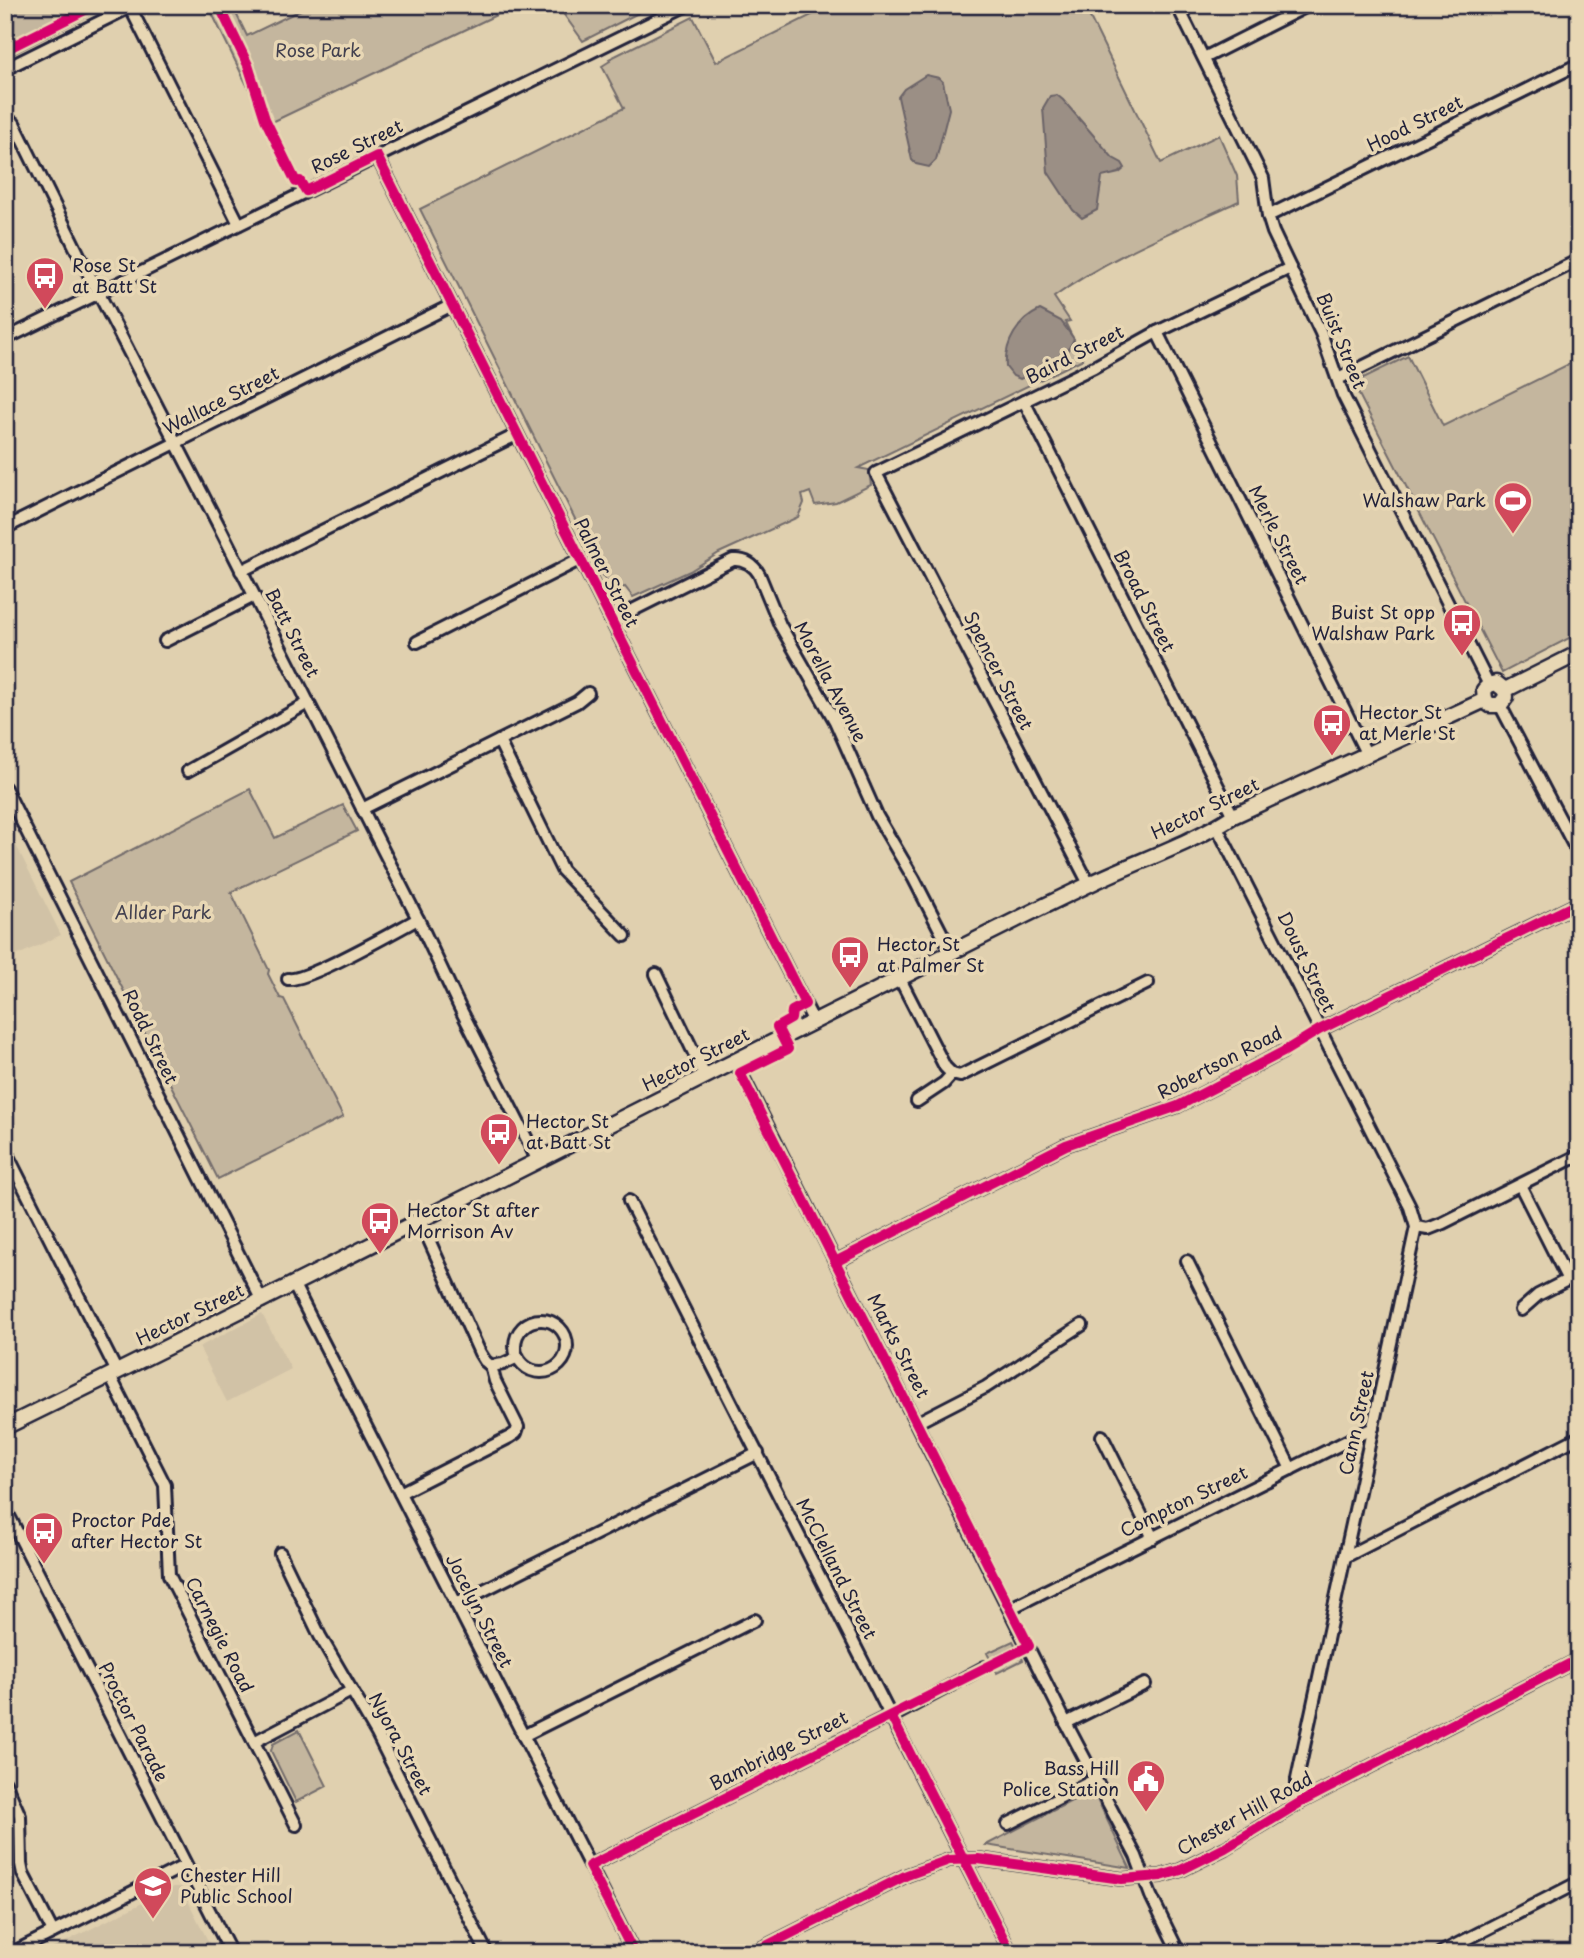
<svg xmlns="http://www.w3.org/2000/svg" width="1584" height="1958" font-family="'Playpen Sans',sans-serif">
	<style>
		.built { fill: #d1c2a6 }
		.green { fill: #c4b69e; stroke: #736c6c; stroke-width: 2 }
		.water { fill: #9b8f85; stroke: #6b6367; stroke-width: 2 }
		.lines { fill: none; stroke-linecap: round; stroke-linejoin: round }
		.stream { stroke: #6b6367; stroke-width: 2.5 }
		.minor-casing { stroke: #22223b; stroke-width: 16 }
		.major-casing { stroke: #22223b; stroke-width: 19 }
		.minor { stroke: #e8d7b4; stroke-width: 10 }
		.major { stroke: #e8d7b4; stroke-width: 14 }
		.cycleway-casing { stroke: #e8d7b4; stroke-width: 15 }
		.cycleway { stroke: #d6006c; stroke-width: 10 }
		.labels { text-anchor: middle; stroke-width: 7; stroke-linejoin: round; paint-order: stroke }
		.park-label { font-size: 18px; fill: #42404f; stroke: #e8d7b4 }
		.street-label { font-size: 18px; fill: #22223b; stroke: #e8d7b4 }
		.poi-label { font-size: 18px; fill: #22223b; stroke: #e8d7b4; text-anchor: start }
	</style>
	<rect width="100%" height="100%" fill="#e0d0af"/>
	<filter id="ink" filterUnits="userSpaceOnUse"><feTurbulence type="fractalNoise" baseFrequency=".0143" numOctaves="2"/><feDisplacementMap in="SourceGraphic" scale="14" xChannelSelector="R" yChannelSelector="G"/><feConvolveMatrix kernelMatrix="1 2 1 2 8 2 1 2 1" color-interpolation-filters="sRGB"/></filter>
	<g filter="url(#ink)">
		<g class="built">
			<path d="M 5,823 L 61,935 L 5,961 Z"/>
			<path d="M 262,1314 L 291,1369 L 227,1402 L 199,1347 Z"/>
			<path d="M 174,1887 L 181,1887 L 214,1953 L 43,1953 Z"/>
		</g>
		<g class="green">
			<path d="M 5,5 L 109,5 L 5,58 Z"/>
			<path d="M 208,5 L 232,5 L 247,36 L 311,5 L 517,5 L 270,123 L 297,180 L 294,182 Z"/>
			<path d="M 557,5 L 654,5 L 583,41 Z"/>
			<path d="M 832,5 L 1084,5 L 1161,163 L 1219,135 L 1237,176 L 1239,201 C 1177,230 1110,256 1054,297 L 1070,321 L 1065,322 L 1083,359 L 858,468 L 869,470 L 871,485 L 836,502 L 815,505 L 810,492 L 802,495 L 804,503 L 798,517 L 719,553 L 690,571 L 633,597 L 625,587 L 611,591 L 420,209 L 624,108 L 602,66 L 610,61 L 609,59 L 693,17 L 716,62 Z"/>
			<path d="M 1408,356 L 1443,426 L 1579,359 L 1579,633 L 1502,673 L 1353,383 Z"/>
			<path d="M 250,789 L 275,838 L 343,805 L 357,831 L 231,892 L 269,970 L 268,974 L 280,998 L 284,999 L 343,1117 L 218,1179 L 69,882 Z"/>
			<path d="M 1013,1641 L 1023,1660 L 997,1673 L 987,1653 Z"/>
			<path d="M 299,1730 L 327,1786 L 296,1802 L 271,1751 L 273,1744 Z"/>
			<path d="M 1093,1790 L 1130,1868 L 986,1845 Z"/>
		</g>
		<g class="water">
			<path d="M 926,75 L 939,78 L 943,82 L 949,109 L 936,160 L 929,167 L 916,164 L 912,160 L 898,97 L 904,89 Z"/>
			<path d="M 1057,95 L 1063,100 L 1113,158 L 1122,163 L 1125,168 L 1119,173 L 1102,177 L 1097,210 L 1082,218 L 1073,210 L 1048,172 L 1043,108 L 1050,96 Z"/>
			<path d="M 1040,310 L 1061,321 L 1074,339 C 1065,361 1042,369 1020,379 L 1013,376 L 1006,367 C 1004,343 1018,320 1040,310 Z"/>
		</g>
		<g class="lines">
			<path class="stream" d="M 348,7 L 360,5"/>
			<g class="minor-casing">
				<g id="minor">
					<path d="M 1177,5 L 1263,178 L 1268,216 L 1273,232 L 1321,333 L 1343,395 L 1489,685"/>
					<path d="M 130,7 L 239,224"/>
					<path d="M 1204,58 L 1309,5"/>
					<path d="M 5,69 L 134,5"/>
					<path d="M 14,123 L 82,261 L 220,528 L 418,919 L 460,1008 L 538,1161"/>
					<path d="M 377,156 L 814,1022"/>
					<path d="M 1268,216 L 1579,64"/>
					<path d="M 1157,332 L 1367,755"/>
					<path d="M 5,339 L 687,5"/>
					<path d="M 1338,379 L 1579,260"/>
					<path d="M 1024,401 L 1233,816"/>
					<path d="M 5,528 L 452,305"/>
					<path d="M 241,571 L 516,435"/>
					<path d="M 611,621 L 733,560 C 745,559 753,564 759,574 L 780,625 L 835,721 L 877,816 L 914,879 L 952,953"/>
					<path d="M 165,641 L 254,596"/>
					<path d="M 417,642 L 579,560"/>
					<path d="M 1500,705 L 1579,855"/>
					<path d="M 499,741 L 562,870 L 625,936"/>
					<path d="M 188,771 L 308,703"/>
					<path d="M 5,788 L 262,1301"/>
					<path d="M 362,809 L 577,702 L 588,693"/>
					<path d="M 1217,827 L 1410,1207 L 1416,1227 L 1297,1779 L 1297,1790 L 1301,1802"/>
					<path d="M 1089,884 L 876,473 L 1094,367 L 1157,332 L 1290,268"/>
					<path d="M 656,974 L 705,1076"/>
					<path d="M 288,979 C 307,982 395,931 418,919"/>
					<path d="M 900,979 L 945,1067 L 952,1074 L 960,1076 L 1148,983"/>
					<path d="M 1319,1030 L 1579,903"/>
					<path d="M 735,1061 L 1066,1723 L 1136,1856 L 1151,1896 L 1179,1953"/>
					<path d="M 917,1101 L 944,1083 L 952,1074"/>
					<path d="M 5,1150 L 117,1372"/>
					<path d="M 1520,1185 L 1568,1280"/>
					<path d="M 629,1201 L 1011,1953"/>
					<path d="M 1416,1227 L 1428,1229 L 1443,1223 L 1579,1155"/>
					<path d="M 1187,1261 L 1291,1469"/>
					<path d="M 835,1262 L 1066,1145 L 1178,1106 L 1283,1052"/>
					<path d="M 294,1285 L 634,1953"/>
					<path d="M 1521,1310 L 1538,1295 L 1579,1274"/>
					<circle cx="541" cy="1346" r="26"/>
					<path d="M 491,1366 L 503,1364 L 518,1357"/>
					<path d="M 110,1376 L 165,1485 L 169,1575 L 296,1825"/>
					<path d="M 918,1422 L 986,1387 L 1082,1325"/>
					<path d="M 1102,1436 L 1153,1538"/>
					<path d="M 400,1493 L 510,1437 L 516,1433 L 518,1427 L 495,1381 L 491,1366 L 485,1361 L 480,1353 L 420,1220"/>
					<path d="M 5,1508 L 231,1953"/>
					<path d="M 280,1553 L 320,1636 L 377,1734 L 487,1953"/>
					<path d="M 1345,1557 L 1579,1437"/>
					<path d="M 456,1604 L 758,1453"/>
					<path d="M 1011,1608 L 1373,1428"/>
					<path d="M 1066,1723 L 1145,1684"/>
					<path d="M 523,1736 L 755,1620"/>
					<path d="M 254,1742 L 351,1691"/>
					<path d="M 5,1782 L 20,1816 L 21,1864 L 23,1874 L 53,1932"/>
					<path d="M 1008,1824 L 1096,1779"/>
					<path d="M 589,1866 L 883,1719 L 897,1714 L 985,1667"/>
					<path d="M 12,1953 L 186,1865"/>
					<path d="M 752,1953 L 907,1875 L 949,1860 L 978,1859 L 1122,1879 L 1161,1876 L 1181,1870 L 1225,1848 L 1301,1802 L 1579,1659"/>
					<path d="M 1440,1953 L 1579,1882"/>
				</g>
			</g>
			<g class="major-casing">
				<g id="major">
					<path d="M 1505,690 L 1579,653"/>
					<path d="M 1485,700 L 1484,690 L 1489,685 L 1496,683 L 1505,690"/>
					<path d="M 1485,700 L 1490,705 L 1500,705 L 1506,697 L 1505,690"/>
					<path d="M 5,1427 C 284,1291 559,1149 837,1010 C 921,968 1005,924 1090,884 C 1137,861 1189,845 1233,816 L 1485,700"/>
				</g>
			</g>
			<use href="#minor" class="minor"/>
			<use href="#major" class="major"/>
			<g class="cycleway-casing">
				<g id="cycleway">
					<path d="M 219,5 L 248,65 L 265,119 L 296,182 L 300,181 L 306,191 L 377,156 L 805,1004 L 792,1011 L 791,1019 L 777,1027 L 788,1049 L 740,1073 L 1029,1646 L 589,1866 L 634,1953"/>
					<path d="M 5,50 L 95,5"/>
					<path d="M 835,1262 L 1066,1145 L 1178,1106 L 1283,1052 L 1319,1030 L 1579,903"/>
					<path d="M 891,1716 L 1011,1953"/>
					<path d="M 752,1953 L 907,1875 L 949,1860 L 978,1859 L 1122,1879 L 1161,1876 L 1181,1870 L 1225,1848 L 1301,1802 L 1579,1659"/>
				</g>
			</g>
			<use href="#cycleway" class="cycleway"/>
		</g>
	</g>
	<defs>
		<g id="bus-pin" transform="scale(2.0125)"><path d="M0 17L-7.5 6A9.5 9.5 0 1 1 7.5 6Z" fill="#d1495b" stroke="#e8d7b4"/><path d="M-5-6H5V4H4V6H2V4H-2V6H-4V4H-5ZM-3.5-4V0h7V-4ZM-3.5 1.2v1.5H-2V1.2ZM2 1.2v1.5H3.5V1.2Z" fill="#fff"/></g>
		<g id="stadium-pin" transform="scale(2.0125)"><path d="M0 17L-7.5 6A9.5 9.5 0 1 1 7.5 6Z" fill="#d1495b" stroke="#e8d7b4"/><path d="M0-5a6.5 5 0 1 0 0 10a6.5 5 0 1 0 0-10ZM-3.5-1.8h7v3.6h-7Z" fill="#fff"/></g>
		<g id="civic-pin" transform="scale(2.0125)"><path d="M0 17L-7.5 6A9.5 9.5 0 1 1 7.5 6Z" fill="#d1495b" stroke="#e8d7b4"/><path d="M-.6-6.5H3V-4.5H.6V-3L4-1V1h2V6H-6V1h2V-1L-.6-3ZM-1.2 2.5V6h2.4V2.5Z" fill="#fff"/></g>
		<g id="school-pin" transform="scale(2.0125)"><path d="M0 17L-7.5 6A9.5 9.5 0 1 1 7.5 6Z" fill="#d1495b" stroke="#e8d7b4"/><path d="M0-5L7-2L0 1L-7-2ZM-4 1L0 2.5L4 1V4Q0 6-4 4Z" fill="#fff"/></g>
	</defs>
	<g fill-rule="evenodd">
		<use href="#bus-pin" x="45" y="276"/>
		<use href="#stadium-pin" x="1513" y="501"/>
		<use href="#bus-pin" x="1462" y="623"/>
		<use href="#bus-pin" x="1332" y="723"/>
		<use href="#bus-pin" x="850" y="955"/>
		<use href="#bus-pin" x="499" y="1132"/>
		<use href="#bus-pin" x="380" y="1221"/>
		<use href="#bus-pin" x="44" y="1531"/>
		<use href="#civic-pin" x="1146" y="1779"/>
		<use href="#school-pin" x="153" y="1886"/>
	</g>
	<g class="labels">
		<g class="park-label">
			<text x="318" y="57">Rose Park</text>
			<text x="163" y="919">Allder Park</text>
		</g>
		<g class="street-label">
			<text transform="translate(1415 124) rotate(-26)" y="6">Hood Street</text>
			<text transform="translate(357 147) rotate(-26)" y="6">Rose Street</text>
			<text transform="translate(1341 341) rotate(68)" y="6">Buist Street</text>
			<text transform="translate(1075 355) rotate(-27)" y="6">Baird Street</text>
			<text transform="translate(221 401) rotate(-27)" y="6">Wallace Street</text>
			<text transform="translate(1278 535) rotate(63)" y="6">Merle Street</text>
			<text transform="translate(606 573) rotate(63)" y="6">Palmer Street</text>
			<text transform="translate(1144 601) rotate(63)" y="6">Broad Street</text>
			<text transform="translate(292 633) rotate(63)" y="6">Batt Street</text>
			<text transform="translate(998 671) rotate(63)" y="6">Spencer Street</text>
			<text transform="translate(830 682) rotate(62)" y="6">Morella Avenue</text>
			<text transform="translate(1205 809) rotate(-26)" y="6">Hector Street</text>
			<text transform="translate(1306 962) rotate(64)" y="6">Doust Street</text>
			<text transform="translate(150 1037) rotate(64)" y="6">Rodd Street</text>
			<text transform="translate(696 1060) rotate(-27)" y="6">Hector Street</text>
			<text transform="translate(1220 1063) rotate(-27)" y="6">Robertson Road</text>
			<text transform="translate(190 1315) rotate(-26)" y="6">Hector Street</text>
			<text transform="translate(898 1346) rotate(63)" y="6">Marks Street</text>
			<text transform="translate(1357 1423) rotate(-78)" y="6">Cann Street</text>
			<text transform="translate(1184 1502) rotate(-26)" y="6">Compton Street</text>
			<text transform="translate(836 1569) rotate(63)" y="6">McClelland Street</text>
			<text transform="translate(479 1611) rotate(63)" y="6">Jocelyn Street</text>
			<text transform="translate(219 1635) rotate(63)" y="6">Carnegie Road</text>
			<text transform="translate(133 1722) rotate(63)" y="6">Proctor Parade</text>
			<text transform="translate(400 1744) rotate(62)" y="6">Nyora Street</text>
			<text transform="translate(779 1751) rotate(-27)" y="6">Bambridge Street</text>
			<text transform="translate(1245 1814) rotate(-29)" y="6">Chester Hill Road</text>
		</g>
		<g class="poi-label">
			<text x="72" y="272">Rose St<tspan x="72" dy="21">at Batt St</tspan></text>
			<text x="1486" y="507" text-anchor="end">Walshaw Park</text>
			<text x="1435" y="619" text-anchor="end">Buist St opp<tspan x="1435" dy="21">Walshaw Park</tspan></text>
			<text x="1359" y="719">Hector St<tspan x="1359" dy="21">at Merle St</tspan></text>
			<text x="877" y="951">Hector St<tspan x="877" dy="21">at Palmer St</tspan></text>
			<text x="526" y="1128">Hector St<tspan x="526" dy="21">at Batt St</tspan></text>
			<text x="407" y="1217">Hector St after<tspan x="407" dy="21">Morrison Av</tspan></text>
			<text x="71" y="1527">Proctor Pde<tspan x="71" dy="21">after Hector St</tspan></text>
			<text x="1119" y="1775" text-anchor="end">Bass Hill<tspan x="1119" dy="21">Police Station</tspan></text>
			<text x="180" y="1882">Chester Hill<tspan x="180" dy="21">Public School</tspan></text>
		</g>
	</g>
	<rect width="1584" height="1958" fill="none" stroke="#e8d7b4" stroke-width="28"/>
	<rect x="14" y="14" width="1556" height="1930" fill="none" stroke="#22223b" stroke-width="2.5" filter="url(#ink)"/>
</svg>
